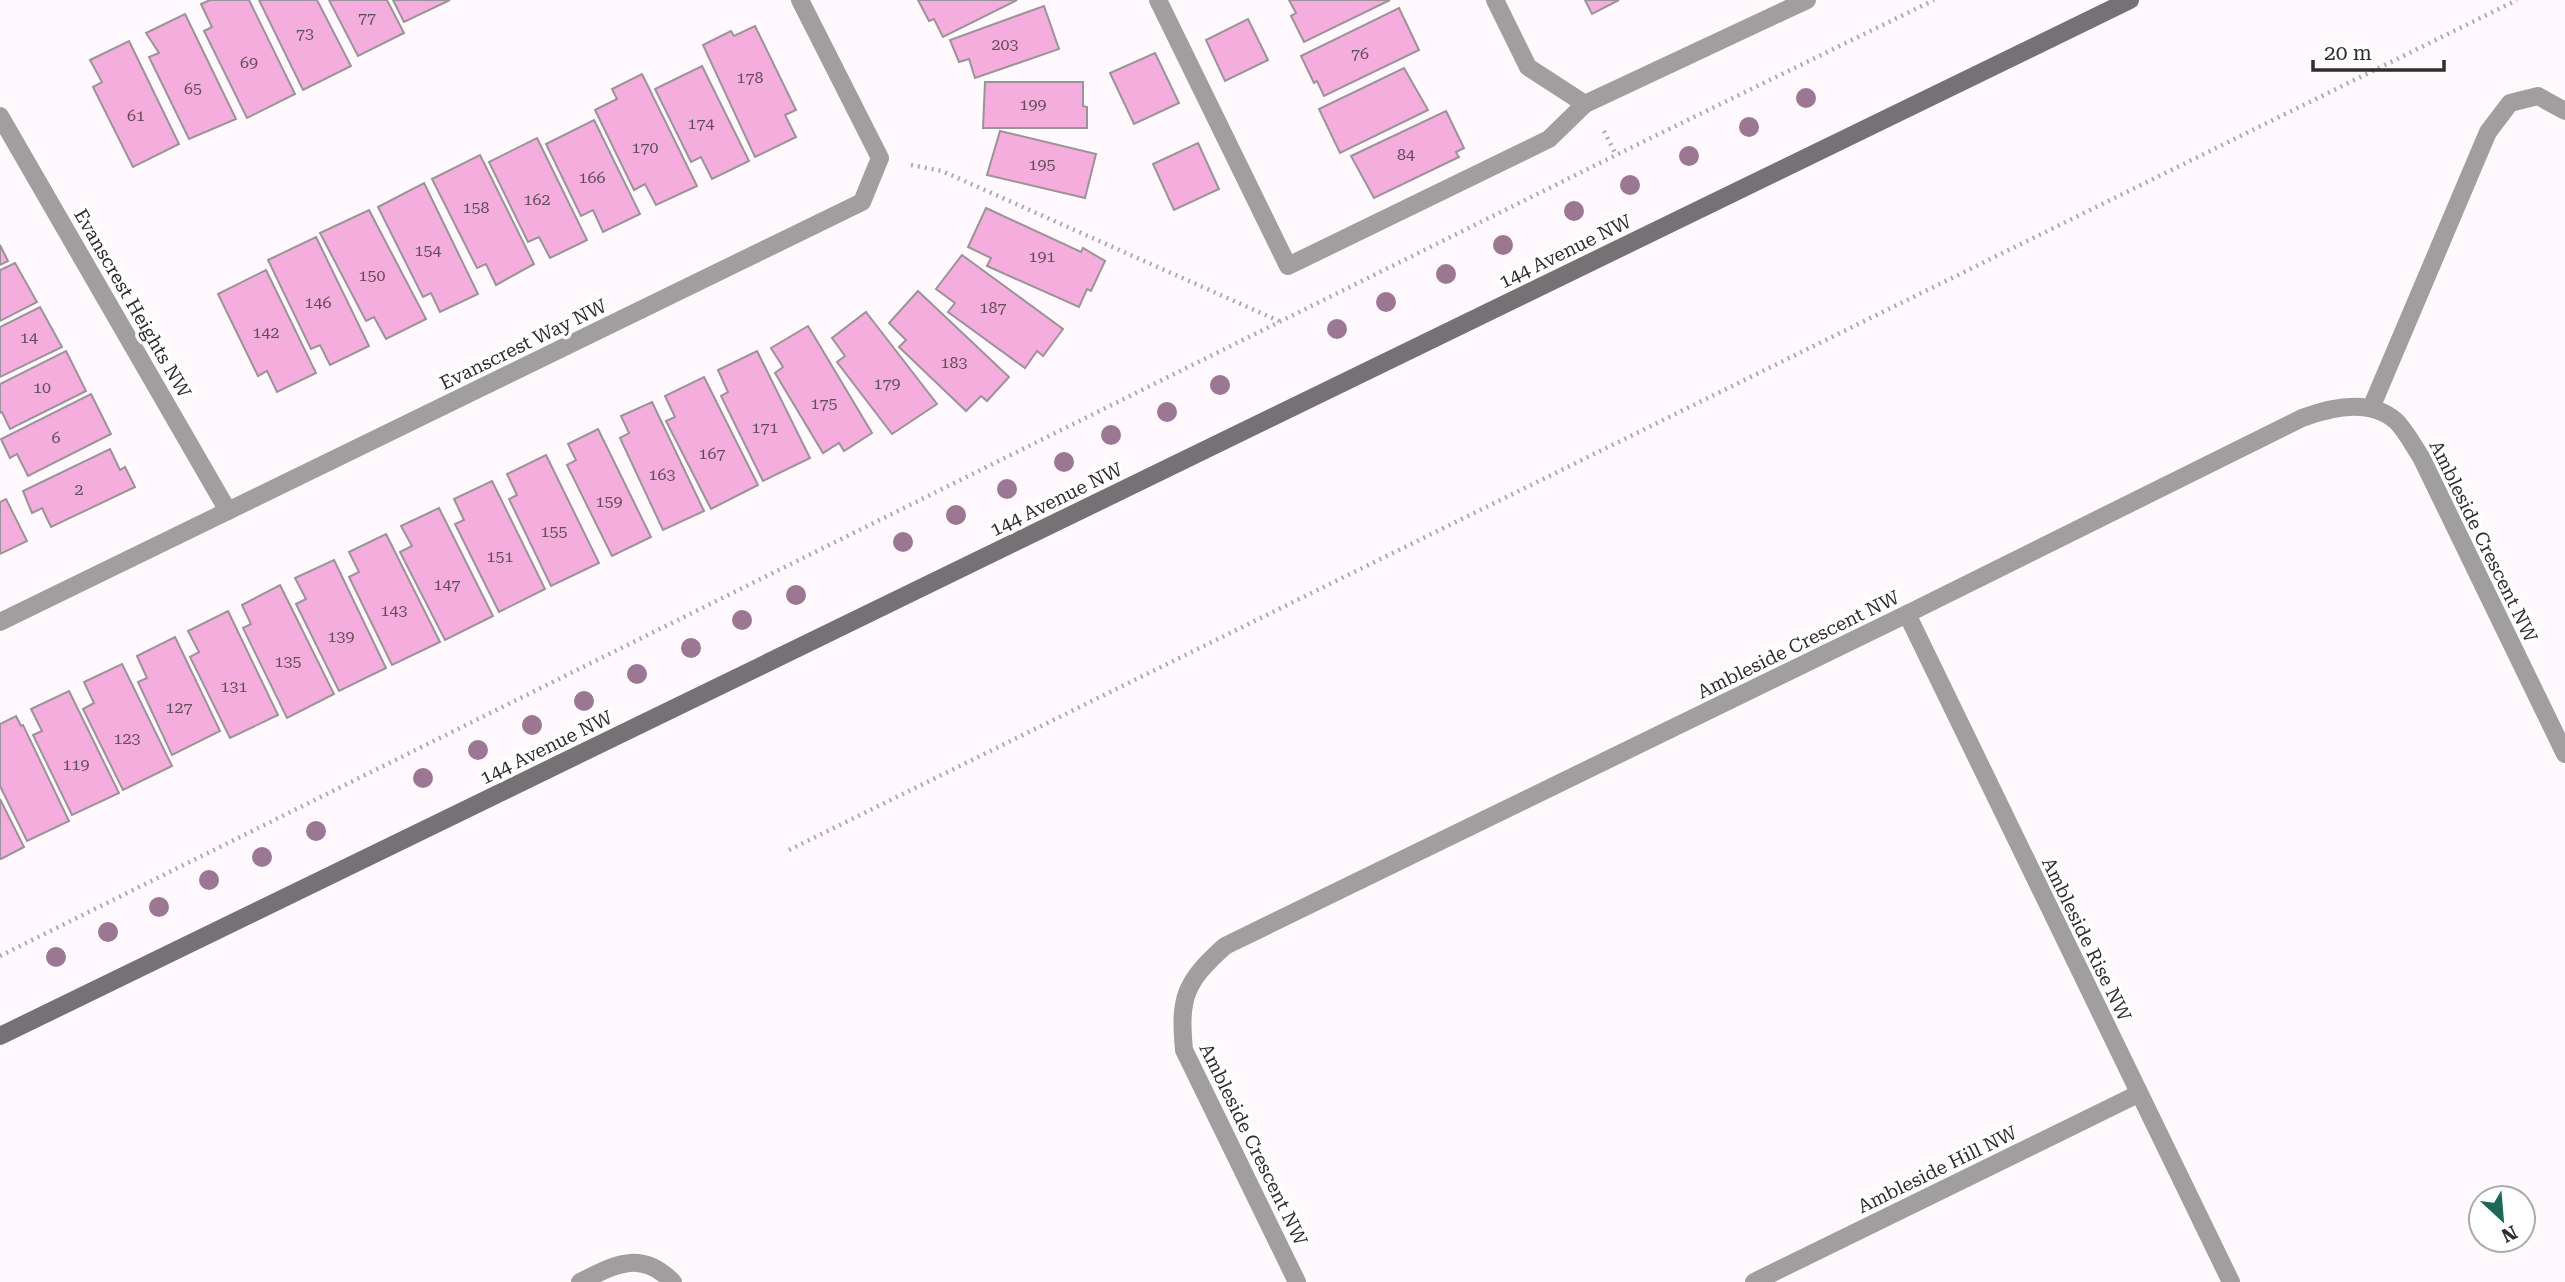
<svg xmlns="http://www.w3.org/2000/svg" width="2565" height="1282" font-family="'Roboto Serif',serif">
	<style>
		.building { fill: #f5addd; stroke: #9a9498; stroke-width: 2 }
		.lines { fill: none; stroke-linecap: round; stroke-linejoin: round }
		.path { stroke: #afaaad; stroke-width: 4.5; stroke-dasharray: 2 5; stroke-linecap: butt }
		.lane { stroke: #a19e9f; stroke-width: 18 }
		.street { stroke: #a19e9f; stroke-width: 18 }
		.secondary { stroke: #767174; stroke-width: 18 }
		.tree { fill: #9b7793 }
		.labels { text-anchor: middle; stroke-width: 7; stroke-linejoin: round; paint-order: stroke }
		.number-label { font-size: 16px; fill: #614d5a }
		.street-label { font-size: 19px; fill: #302d2e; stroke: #fff }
	</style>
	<rect width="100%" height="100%" fill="#fff9fd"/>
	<g class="building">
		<path d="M 210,0 L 249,0 L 295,94 L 247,118 L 204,31 L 212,27 L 201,4 Z"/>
		<path d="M 259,0 L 317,0 L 351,66 L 303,90 Z"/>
		<path d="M 329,0 L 387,0 L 404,33 L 358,56 Z"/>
		<path d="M 393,0 L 450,0 L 404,22 Z"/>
		<path d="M 918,0 L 1017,0 L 943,37 L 934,19 L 929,21 Z"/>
		<path d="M 1289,0 L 1390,0 L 1304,42 L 1291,16 L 1296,13 Z"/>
		<path d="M 1585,0 L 1619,0 L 1592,14 Z"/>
		<path d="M 1044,6 L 1059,49 L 975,78 L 969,59 L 959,62 L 950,40 Z"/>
		<path d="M 1399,8 L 1419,50 L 1324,96 L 1317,81 L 1314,83 L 1301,56 Z"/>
		<path d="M 185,14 L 236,119 L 189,139 L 149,57 L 159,53 L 146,33 Z"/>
		<path d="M 1248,19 L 1268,60 L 1225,81 L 1206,40 Z"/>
		<path d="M 755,26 L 796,110 L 785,115 L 796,137 L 755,157 L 703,45 L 731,31 L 734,36 Z"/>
		<path d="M 129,41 L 179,144 L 133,167 L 93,87 L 102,82 L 90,60 Z"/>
		<path d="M 1155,53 L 1179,103 L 1134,124 L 1110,73 Z"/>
		<path d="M 702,66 L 749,161 L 712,179 L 701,157 L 691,162 L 655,89 Z"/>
		<path d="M 1404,68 L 1428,110 L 1340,153 L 1319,109 Z"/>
		<path d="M 642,74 L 697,186 L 656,205 L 645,184 L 634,190 L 595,110 L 617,99 L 612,89 Z"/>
		<path d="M 985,82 L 1083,82 L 1083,106 L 1087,107 L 1087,128 L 983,128 Z"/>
		<path d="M 1446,111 L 1464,148 L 1456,152 L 1459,157 L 1374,198 L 1351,156 Z"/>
		<path d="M 594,120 L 640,214 L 603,232 L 593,210 L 581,216 L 546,144 Z"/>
		<path d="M 1000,131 L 1096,154 L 1085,198 L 987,175 Z"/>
		<path d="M 537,138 L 587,240 L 550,258 L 539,237 L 528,242 L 489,162 Z"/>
		<path d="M 1198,143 L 1219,189 L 1174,210 L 1153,164 Z"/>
		<path d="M 480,155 L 534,264 L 496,285 L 486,264 L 477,268 L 432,179 Z"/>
		<path d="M 424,183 L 478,294 L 440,312 L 431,293 L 423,297 L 378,207 Z"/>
		<path d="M 986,208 L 1081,252 L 1083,248 L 1105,261 L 1091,291 L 1087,289 L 1079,307 L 987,266 L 991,258 L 968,247 Z"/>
		<path d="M 369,210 L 426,319 L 386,339 L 374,317 L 366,321 L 320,233 Z"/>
		<path d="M 316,237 L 369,346 L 330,365 L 320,345 L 311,349 L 268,260 Z"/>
		<path d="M 0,245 L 8,261 L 0,265 Z"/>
		<path d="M 962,255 L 1063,329 L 1043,356 L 1037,351 L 1025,368 L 948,312 L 955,303 L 936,289 Z"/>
		<path d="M 15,263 L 37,302 L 0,321 L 0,270 Z"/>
		<path d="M 266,270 L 316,373 L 277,392 L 267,371 L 258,376 L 218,294 Z"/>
		<path d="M 918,291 L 1009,377 L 987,401 L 981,396 L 966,411 L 899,347 L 906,340 L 889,323 Z"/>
		<path d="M 40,307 L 62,347 L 0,377 L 0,327 Z"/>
		<path d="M 866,312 L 937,404 L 892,434 L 837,362 L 845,356 L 832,338 Z"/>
		<path d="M 808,326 L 872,433 L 844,451 L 839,443 L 823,453 L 775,373 L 783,367 L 771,348 Z"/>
		<path d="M 66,351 L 86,391 L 10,429 L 2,412 L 0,413 L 0,384 Z"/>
		<path d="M 757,351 L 810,458 L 763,481 L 721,396 L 728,392 L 718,370 Z"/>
		<path d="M 704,377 L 758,485 L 711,509 L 666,421 L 675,417 L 665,396 Z"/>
		<path d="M 91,394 L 111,434 L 28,476 L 17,454 L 10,458 L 1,439 Z"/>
		<path d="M 652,402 L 704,511 L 663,530 L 620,438 L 629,433 L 621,416 Z"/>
		<path d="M 598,429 L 651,537 L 612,556 L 567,465 L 576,460 L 568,444 Z"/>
		<path d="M 110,449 L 120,470 L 125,467 L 135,487 L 51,527 L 42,508 L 32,513 L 23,491 Z"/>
		<path d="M 546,455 L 599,563 L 551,586 L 509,499 L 517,495 L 507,474 Z"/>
		<path d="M 492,481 L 545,589 L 499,612 L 455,524 L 464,520 L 454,499 Z"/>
		<path d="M 6,499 L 27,541 L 0,554 L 0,502 Z"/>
		<path d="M 439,508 L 493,616 L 445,640 L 400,552 L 412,546 L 401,526 Z"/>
		<path d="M 386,534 L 440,642 L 392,665 L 349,577 L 359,572 L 349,552 Z"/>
		<path d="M 334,560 L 386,668 L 339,691 L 296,604 L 306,599 L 295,578 Z"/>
		<path d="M 280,585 L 334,694 L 287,718 L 243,628 L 251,624 L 242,605 Z"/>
		<path d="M 228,611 L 278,715 L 230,738 L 190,657 L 199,652 L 188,631 Z"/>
		<path d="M 175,637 L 220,731 L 172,755 L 138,682 L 147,678 L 137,656 Z"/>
		<path d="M 122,664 L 172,766 L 123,790 L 83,709 L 94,703 L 84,682 Z"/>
		<path d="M 69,691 L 119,793 L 72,815 L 33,735 L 42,731 L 31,709 Z"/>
		<path d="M 16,716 L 21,726 L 23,725 L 69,821 L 27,841 L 0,786 L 0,724 Z"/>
		<path d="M 0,799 L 24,847 L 1,859 L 0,858 Z"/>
	</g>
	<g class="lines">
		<g class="path">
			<path d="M 1604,131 L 1616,155"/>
			<path d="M 911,165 L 942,171 L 1279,321"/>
			<path d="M 789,850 L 2517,0"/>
			<path d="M 0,956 L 1616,155 L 1934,0"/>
		</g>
		<g class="lane">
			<path d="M 1158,0 L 1288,266 L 1549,139 L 1585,104"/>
			<path d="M 2371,408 L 2488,132 L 2510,103 L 2538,96 L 2565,111"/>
		</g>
		<g class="street">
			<path d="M 1495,0 L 1528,67 L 1585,104 L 1807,0"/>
			<path d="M 0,116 L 228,511"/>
			<path d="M 1907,614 L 2231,1282"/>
			<path d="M 0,622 L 862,202 L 880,158 L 800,0"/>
			<path d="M 580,1282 C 615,1265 640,1249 673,1282"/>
			<path d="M 1297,1282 L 1184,1050 C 1179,997 1185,982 1225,946 L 1907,614 L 2302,418 C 2331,407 2370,398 2396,421 C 2406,431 2413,445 2421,457 L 2565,754"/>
			<path d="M 1754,1282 L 2138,1094"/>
		</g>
		<path class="secondary" d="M 0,1036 L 2130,0"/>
	</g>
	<g class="tree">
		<circle cx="1806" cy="98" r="10"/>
		<circle cx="1749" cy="127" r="10"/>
		<circle cx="1689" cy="156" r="10"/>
		<circle cx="1630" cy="185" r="10"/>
		<circle cx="1574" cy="211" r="10"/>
		<circle cx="1503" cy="245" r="10"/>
		<circle cx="1446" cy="274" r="10"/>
		<circle cx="1386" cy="302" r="10"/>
		<circle cx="1337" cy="329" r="10"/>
		<circle cx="1220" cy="385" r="10"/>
		<circle cx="1167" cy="412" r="10"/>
		<circle cx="1111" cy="435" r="10"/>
		<circle cx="1064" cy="462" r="10"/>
		<circle cx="1007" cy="489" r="10"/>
		<circle cx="956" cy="515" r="10"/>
		<circle cx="903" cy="542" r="10"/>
		<circle cx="796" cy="595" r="10"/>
		<circle cx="742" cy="620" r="10"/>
		<circle cx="691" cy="648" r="10"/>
		<circle cx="637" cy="674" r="10"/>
		<circle cx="584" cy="701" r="10"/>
		<circle cx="532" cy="725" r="10"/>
		<circle cx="478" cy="750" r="10"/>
		<circle cx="423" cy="778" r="10"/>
		<circle cx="316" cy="831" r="10"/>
		<circle cx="262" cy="857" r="10"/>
		<circle cx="209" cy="880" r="10"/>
		<circle cx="159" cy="907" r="10"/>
		<circle cx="108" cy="932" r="10"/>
		<circle cx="56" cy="957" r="10"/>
	</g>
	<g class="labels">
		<g class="number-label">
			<text x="367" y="23">77</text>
			<text x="305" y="39">73</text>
			<text x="1005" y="50">203</text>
			<text x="1360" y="59">76</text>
			<text x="249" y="68">69</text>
			<text x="750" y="83">178</text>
			<text x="193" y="94">65</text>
			<text x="1033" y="110">199</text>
			<text x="136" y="121">61</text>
			<text x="701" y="129">174</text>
			<text x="645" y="153">170</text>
			<text x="1406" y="160">84</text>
			<text x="1042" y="170">195</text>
			<text x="592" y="183">166</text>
			<text x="537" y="205">162</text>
			<text x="476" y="213">158</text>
			<text x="428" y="256">154</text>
			<text x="1042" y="262">191</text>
			<text x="372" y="281">150</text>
			<text x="318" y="308">146</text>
			<text x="993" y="313">187</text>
			<text x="266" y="338">142</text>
			<text x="29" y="343">14</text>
			<text x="954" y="368">183</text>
			<text x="887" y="389">179</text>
			<text x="42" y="393">10</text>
			<text x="824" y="409">175</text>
			<text x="765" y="433">171</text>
			<text x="56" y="443">6</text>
			<text x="712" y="459">167</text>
			<text x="662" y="480">163</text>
			<text x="79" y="495">2</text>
			<text x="609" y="507">159</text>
			<text x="554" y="537">155</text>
			<text x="500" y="562">151</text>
			<text x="447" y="590">147</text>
			<text x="394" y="616">143</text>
			<text x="341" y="642">139</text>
			<text x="288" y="667">135</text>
			<text x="234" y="692">131</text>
			<text x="179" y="713">127</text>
			<text x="127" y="744">123</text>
			<text x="76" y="770">119</text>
		</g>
		<g class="street-label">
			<text transform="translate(1565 251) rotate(-26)" y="7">144 Avenue NW</text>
			<text transform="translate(133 303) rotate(60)" y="7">Evanscrest Heights NW</text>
			<text transform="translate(523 344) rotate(-26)" y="7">Evanscrest Way NW</text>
			<text transform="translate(1056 499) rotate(-26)" y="7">144 Avenue NW</text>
			<text transform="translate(2484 541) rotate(64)" y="7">Ambleside Crescent NW</text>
			<text transform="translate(1798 644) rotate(-26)" y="7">Ambleside Crescent NW</text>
			<text transform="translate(546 747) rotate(-26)" y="7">144 Avenue NW</text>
			<text transform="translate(2087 939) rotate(64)" y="7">Ambleside Rise NW</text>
			<text transform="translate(1254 1144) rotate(64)" y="7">Ambleside Crescent NW</text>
			<text transform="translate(1937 1169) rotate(-26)" y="7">Ambleside Hill NW</text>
		</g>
	</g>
	<g transform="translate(2502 1219) rotate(154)"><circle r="33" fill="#ffffff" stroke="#acabab" stroke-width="2"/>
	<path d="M0-5L12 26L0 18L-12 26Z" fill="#20675b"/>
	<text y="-10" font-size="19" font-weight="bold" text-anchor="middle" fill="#302d2e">N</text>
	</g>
	<path d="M2313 60v10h131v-10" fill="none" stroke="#302d2e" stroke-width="3.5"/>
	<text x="2324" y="60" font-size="21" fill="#302d2e" stroke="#ffffff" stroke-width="5" paint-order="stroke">20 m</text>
</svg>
